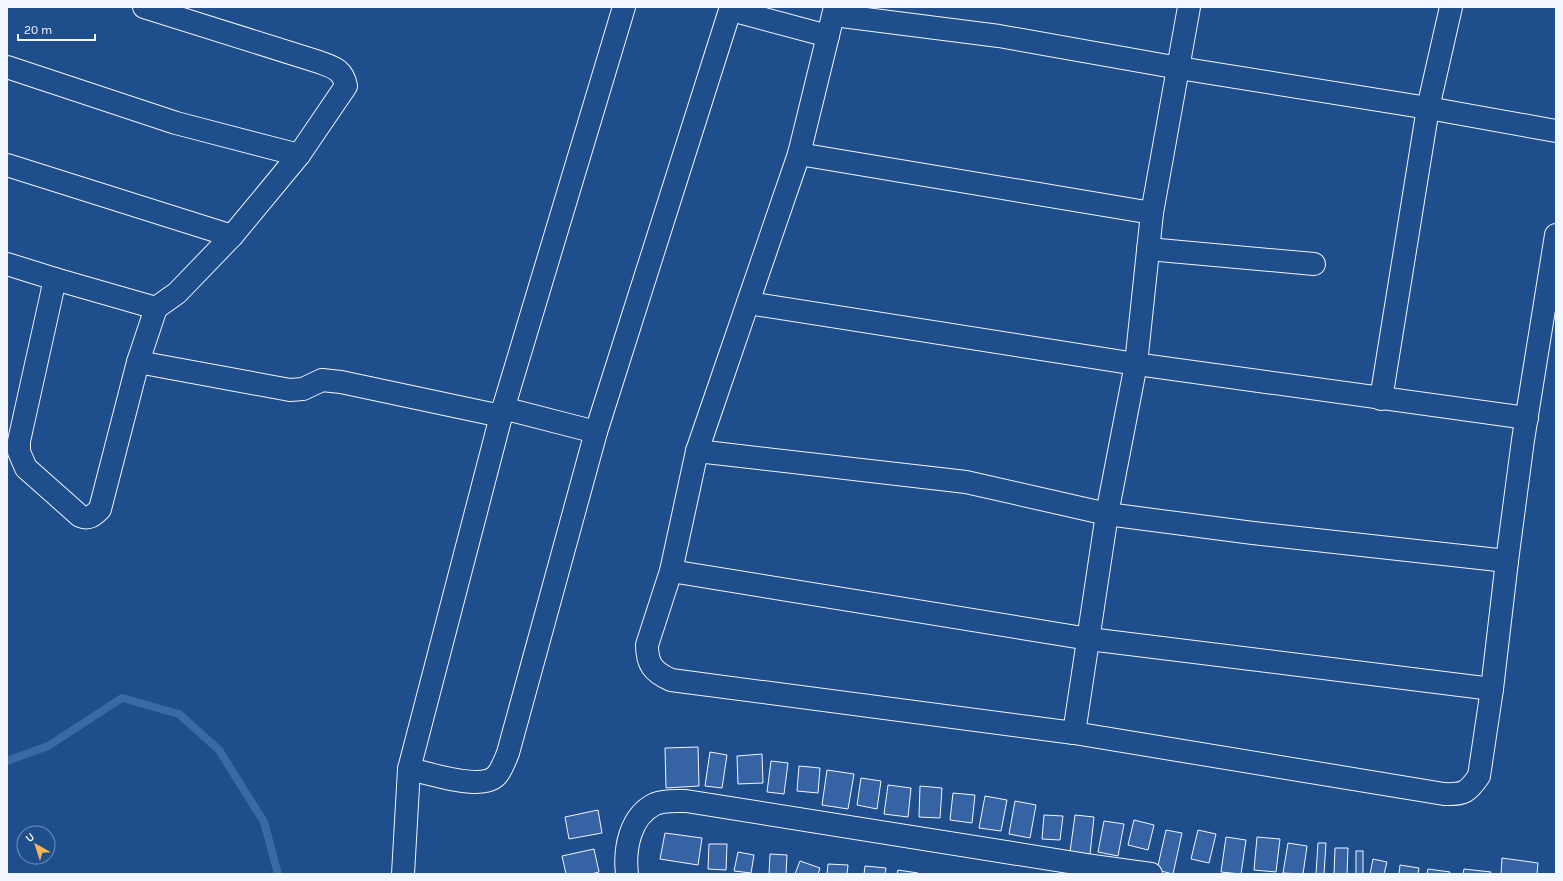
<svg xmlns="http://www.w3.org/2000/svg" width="1563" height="881" font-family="Karla,sans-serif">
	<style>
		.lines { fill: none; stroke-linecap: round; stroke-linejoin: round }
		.stream { stroke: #3b69a3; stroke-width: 8 }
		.building { fill: #3563a3; stroke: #f2f6ff }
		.street-casing { stroke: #f2f6ff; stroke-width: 24 }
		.street { stroke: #1f4e8c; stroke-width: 22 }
	</style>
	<rect width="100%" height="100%" fill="#1f4e8c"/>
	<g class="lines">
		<path class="stream" d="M 7,761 L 48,746 L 122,698 L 179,714 L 219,750 L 264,822 L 278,874"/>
	</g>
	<g class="building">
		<path d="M 698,747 L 699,786 L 666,788 L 665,748 Z"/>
		<path d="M 710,752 L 727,755 L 722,788 L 705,786 Z"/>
		<path d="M 762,754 L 763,783 L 738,784 L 737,756 Z"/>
		<path d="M 771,761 L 788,763 L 784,794 L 767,792 Z"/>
		<path d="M 799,766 L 820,768 L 818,793 L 797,791 Z"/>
		<path d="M 827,770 L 854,774 L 848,809 L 822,805 Z"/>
		<path d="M 861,778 L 881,781 L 877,809 L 857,805 Z"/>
		<path d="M 888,785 L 911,788 L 908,817 L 884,814 Z"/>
		<path d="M 920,786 L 942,788 L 940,818 L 919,817 Z"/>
		<path d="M 953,793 L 975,795 L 972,823 L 950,820 Z"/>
		<path d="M 985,796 L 1007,800 L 1001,831 L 979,828 Z"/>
		<path d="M 1015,801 L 1036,805 L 1030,838 L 1009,834 Z"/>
		<path d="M 598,810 L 602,833 L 569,839 L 565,817 Z"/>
		<path d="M 1044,815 L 1063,816 L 1060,840 L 1042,839 Z"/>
		<path d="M 1075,815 L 1094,817 L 1090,854 L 1070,852 Z"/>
		<path d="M 1134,820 L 1154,825 L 1148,850 L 1128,845 Z"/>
		<path d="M 1104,821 L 1124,824 L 1118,856 L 1098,852 Z"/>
		<path d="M 1166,830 L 1182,833 L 1173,874 L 1157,870 Z"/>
		<path d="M 1198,830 L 1216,834 L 1209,863 L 1191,859 Z"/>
		<path d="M 665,833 L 702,838 L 698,865 L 660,859 Z"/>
		<path d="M 1226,837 L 1246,840 L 1241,874 L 1221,872 Z"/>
		<path d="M 1257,837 L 1280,839 L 1276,872 L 1254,870 Z"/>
		<path d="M 1288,843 L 1307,846 L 1303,874 L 1283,873 Z"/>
		<path d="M 1318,843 L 1326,843 L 1324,874 L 1316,874 Z"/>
		<path d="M 709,844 L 727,844 L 726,870 L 708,869 Z"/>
		<path d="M 1335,848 L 1348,848 L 1347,874 L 1334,874 Z"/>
		<path d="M 594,849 L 599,872 L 591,874 L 566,874 L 562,856 Z"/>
		<rect x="1356" y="851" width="7" height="23"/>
		<path d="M 738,852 L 754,855 L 751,873 L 734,871 Z"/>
		<path d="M 770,854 L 787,855 L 786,874 L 769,874 Z"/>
		<path d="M 1502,858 L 1538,863 L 1537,874 L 1501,874 Z"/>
		<path d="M 1373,859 L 1387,862 L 1384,874 L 1370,874 Z"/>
		<path d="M 800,861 L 820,868 L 818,874 L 795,874 Z"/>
		<path d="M 828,864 L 848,865 L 847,874 L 827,874 Z"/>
		<path d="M 1400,865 L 1419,868 L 1418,874 L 1399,874 Z"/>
		<path d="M 865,866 L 886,868 L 885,874 L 864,874 Z"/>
		<path d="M 1428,869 L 1450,872 L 1449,874 L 1427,874 Z"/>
		<path d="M 1464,869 L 1491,872 L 1490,874 L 1463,874 Z"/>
		<path d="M 898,870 L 918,873 L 918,874 L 897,874 Z"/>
	</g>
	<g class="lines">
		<g class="street-casing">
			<g id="street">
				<path d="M 624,7 L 501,416 L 409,769 C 429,773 482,792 497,775 C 502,769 505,760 508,753 L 596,432 L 731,7"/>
				<path d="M 835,7 L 799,154 L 697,451 L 671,571 L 647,645 C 647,664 653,672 671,680 L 1074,733 L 1444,794 C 1464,795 1468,792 1479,776 L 1492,689 L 1507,561 L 1523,440 L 1556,235"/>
				<path d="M 731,10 L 828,36"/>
				<path d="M 834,15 L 999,36 L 1179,68 L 1428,108 L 1556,131"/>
				<path d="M 7,67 L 176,123 L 299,155"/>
				<path d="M 799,154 L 1152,213"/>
				<path d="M 7,165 L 232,236"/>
				<path d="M 1148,249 L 1314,264"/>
				<path d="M 7,264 L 55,279 L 156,308 L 177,293 L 232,236 L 299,155 L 346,86 C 343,69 332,67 319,62 L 144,7"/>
				<path d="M 55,279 L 19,441 L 19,452 L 26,468 L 80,516 C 89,520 94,515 100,509 L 138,362 L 156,308"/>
				<path d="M 748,303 L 1136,364 L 1527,418"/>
				<path d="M 138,362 L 290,390 L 303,389 L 322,380 L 341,382 L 501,416"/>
				<path d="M 1381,399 L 1428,108 L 1451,7"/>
				<path d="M 503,408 L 596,432"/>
				<path d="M 697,451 L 966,482 L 1107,514 L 1253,533 L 1507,561"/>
				<path d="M 671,571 L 1089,639 L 1492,689"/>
				<path d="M 1074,733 L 1107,514 L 1136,364 L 1152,213 L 1189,7"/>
				<path d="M 403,874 L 409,769"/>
				<path d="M 627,874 C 624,849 630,816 655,804 C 664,800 676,801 686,801 L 1087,865 L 1151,874"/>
			</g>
		</g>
		<use href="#street" class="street"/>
	</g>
	<rect width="1563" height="881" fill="none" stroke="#f2f6ff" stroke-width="16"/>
	<g transform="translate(36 845) rotate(321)"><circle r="19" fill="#1f4e8c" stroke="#7391ba"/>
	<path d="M0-3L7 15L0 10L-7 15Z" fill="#ffb74d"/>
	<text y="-6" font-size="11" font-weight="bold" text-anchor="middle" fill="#f2f6ff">U</text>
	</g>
	<path d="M18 34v6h77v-6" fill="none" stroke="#f2f6ff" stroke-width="2"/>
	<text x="24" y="34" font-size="12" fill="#f2f6ff" stroke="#1f4e8c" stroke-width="3" paint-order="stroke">20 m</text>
</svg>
